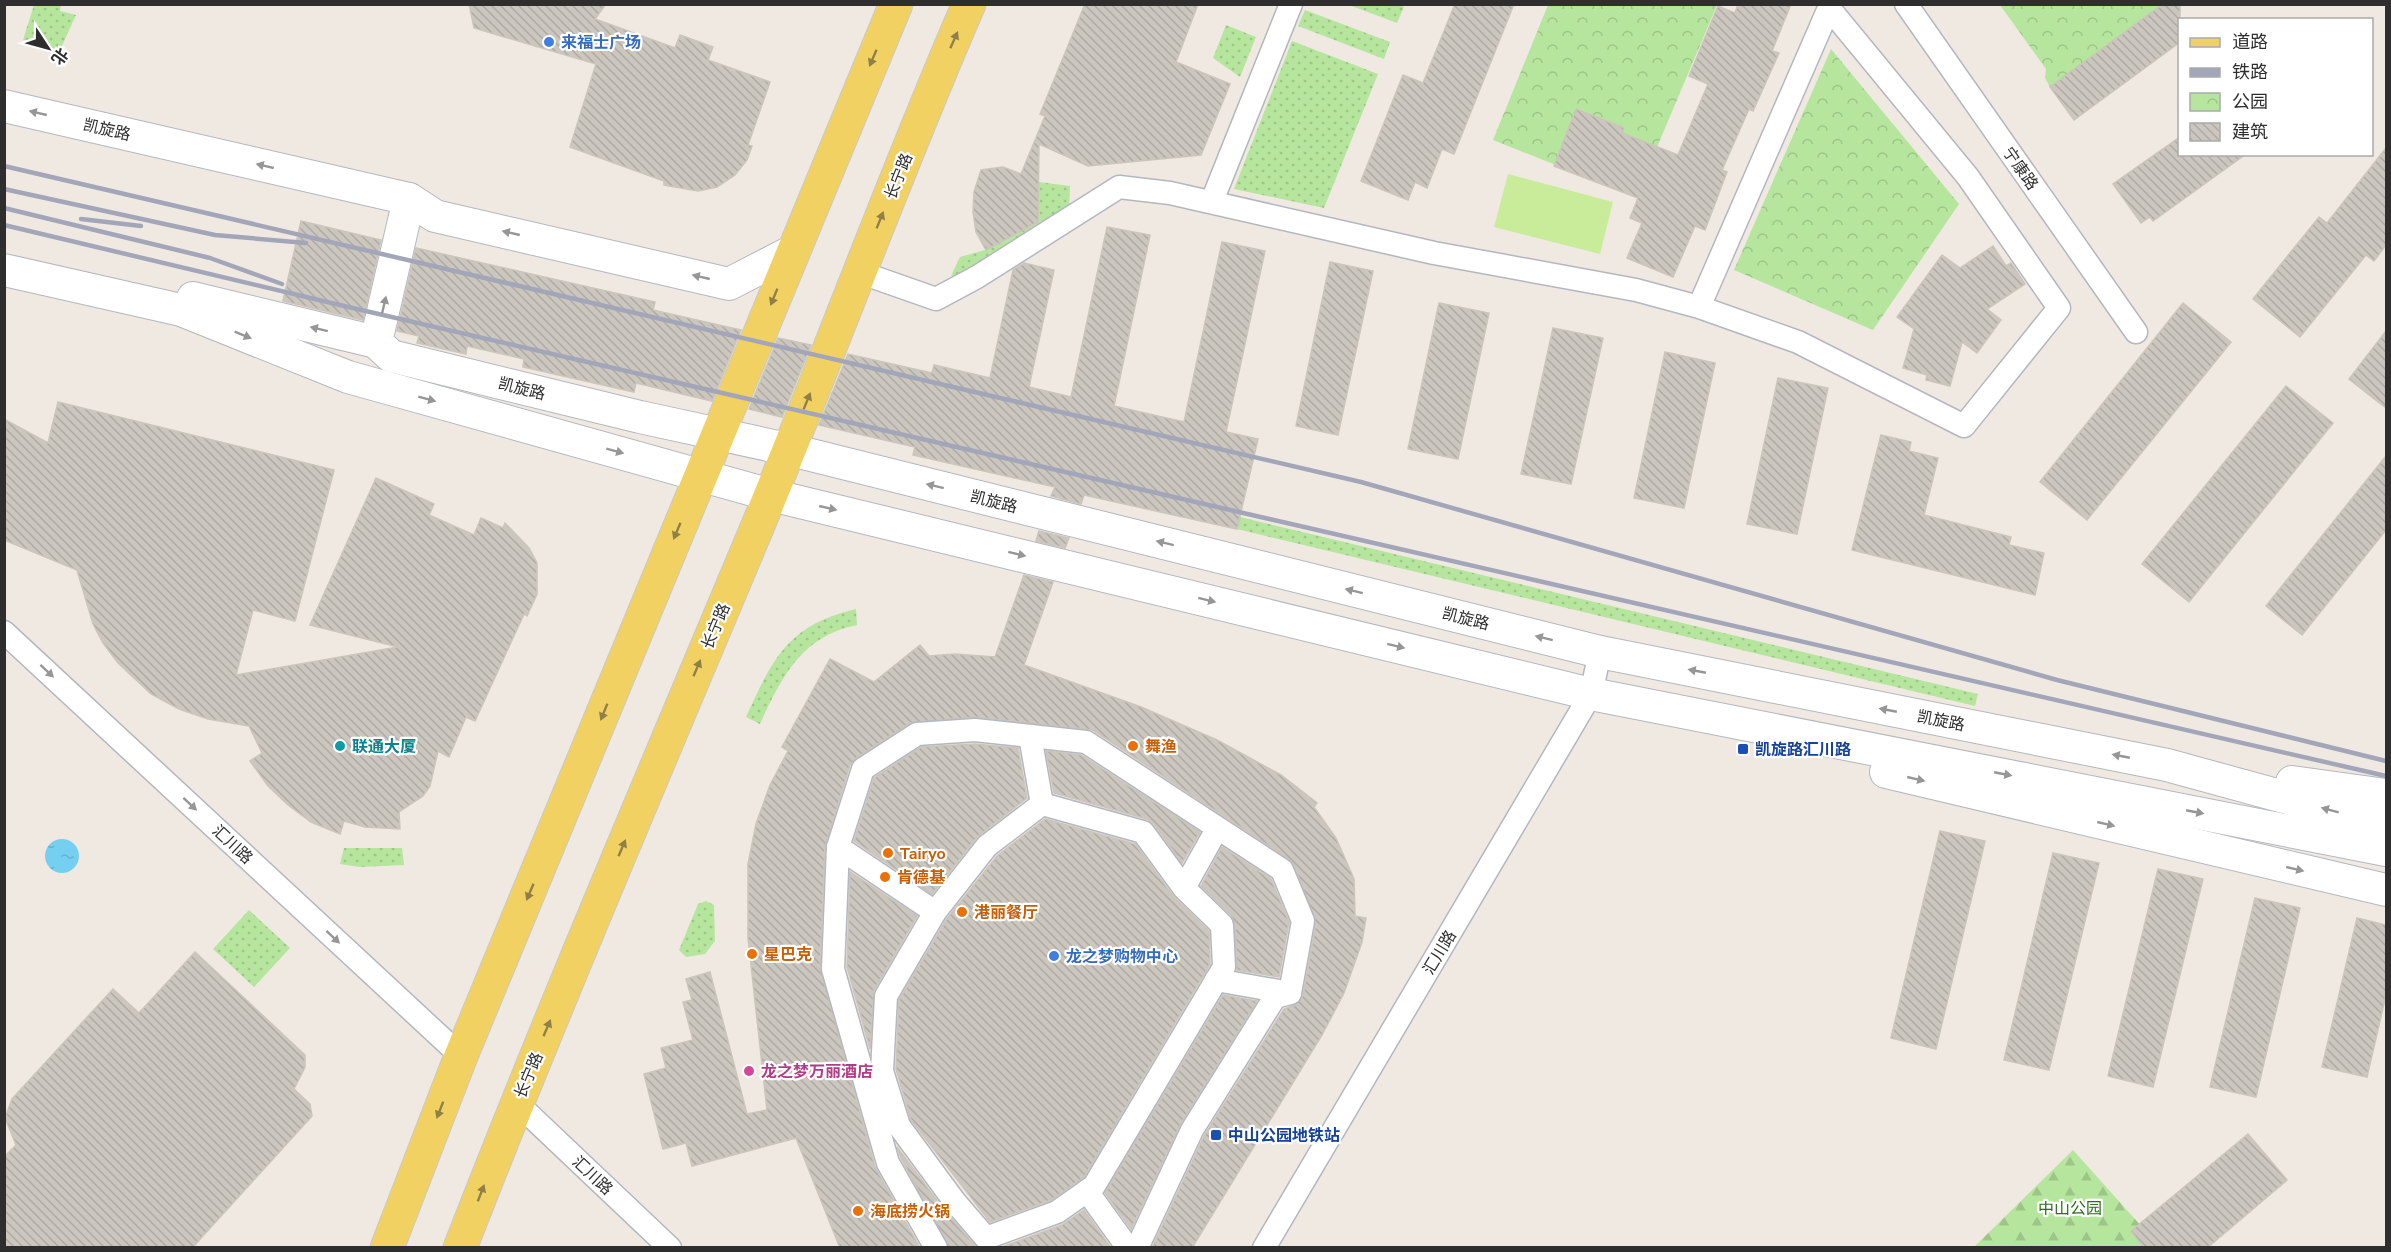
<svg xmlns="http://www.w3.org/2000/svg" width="2391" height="1252" font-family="'Nunito Sans','Noto Sans SC',sans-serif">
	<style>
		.grass { fill: url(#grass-dots) }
		.forest { fill: url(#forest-firs) }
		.park { fill: url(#park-crowns) }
		.pitch { fill: #c9ec9a }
		.water { fill: url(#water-ripples) }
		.building { fill: url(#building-back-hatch); stroke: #cbc5ba; stroke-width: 1.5 }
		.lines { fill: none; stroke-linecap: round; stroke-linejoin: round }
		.street-casing { stroke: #b4b7c1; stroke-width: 25 }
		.secondary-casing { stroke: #b4b7c1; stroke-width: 34 }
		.primary-casing { stroke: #c9c9c9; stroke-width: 35 }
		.street { stroke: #fff; stroke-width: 22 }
		.secondary { stroke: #fff; stroke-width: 32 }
		.primary { stroke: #f2d163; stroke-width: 33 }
		.rail { stroke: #a3a6b8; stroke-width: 4.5 }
		.oneway { fill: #908048 }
		.oneway2 { fill: #969696 }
		.shop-dot { fill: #3f7fe0; stroke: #fff; stroke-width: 2 }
		.culture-dot { fill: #0f9aa8; stroke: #fff; stroke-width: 2 }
		.food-dot { fill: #e8710a; stroke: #fff; stroke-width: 2 }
		.transit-dot { fill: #1a4fb4; stroke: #fff; stroke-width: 2 }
		.hotel-dot { fill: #d1479c; stroke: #fff; stroke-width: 2 }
		.labels { text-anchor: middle; stroke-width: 4.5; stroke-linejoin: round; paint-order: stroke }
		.shop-label { font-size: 16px; font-weight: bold; fill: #366cbe; stroke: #fff; text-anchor: start }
		.street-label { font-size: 16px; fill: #2e2e2e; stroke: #fff }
		.culture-label { font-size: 16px; font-weight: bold; fill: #0d838f; stroke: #fff; text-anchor: start }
		.food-label { font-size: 16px; font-weight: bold; fill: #c56008; stroke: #fff; text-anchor: start }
		.transit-label { font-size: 16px; font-weight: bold; fill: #164399; stroke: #fff; text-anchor: start }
		.hotel-label { font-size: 16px; font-weight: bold; fill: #b23c85; stroke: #fff; text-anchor: start }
		.park-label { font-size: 16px; fill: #2c6e1b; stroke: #fff }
	</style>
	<defs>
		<pattern id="grass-dots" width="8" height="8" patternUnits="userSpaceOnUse" patternTransform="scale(1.5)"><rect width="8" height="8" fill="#b6e59e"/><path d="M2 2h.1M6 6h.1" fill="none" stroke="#9dc588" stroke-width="1.8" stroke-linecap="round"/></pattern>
		<pattern id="forest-firs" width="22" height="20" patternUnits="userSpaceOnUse" patternTransform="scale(1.5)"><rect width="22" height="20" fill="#b6e59e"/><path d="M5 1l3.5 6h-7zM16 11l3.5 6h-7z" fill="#9dc588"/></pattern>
		<pattern id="park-crowns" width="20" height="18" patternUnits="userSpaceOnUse" patternTransform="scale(1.5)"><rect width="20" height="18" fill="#b6e59e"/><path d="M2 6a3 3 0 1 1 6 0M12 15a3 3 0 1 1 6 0" fill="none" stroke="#9dc588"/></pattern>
		<pattern id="water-ripples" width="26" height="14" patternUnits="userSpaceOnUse" patternTransform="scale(1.5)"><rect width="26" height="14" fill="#75cff0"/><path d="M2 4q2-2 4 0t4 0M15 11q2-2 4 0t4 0" fill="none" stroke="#66b2ce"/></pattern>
		<pattern id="building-back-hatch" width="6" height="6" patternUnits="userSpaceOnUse" patternTransform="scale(1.5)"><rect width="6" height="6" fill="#cbc7bf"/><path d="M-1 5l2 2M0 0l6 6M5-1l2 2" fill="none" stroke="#afaba4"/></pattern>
	</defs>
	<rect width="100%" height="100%" fill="#efe9e1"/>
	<g class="grass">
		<path d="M 1398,4 L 1404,7 L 1397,23 L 1349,5 Z"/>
		<path d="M 34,5 L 61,5 L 60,11 L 76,15 L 60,50 L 23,40 Z"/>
		<path d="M 1305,10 L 1390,42 L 1384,59 L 1298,26 Z"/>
		<path d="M 1226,25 L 1256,37 L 1240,77 L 1213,58 Z"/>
		<path d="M 1292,41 L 1378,74 L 1324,208 L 1234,189 Z"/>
		<path d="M 1039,182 L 1070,186 L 1069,211 L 979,268 L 951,276 L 960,257 L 985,250 L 1038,222 Z"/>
		<path d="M 1240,517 L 1978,694 L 1975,706 L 1237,529 Z"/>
		<path d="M 856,609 L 857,625 C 802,636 782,676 760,724 L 746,717 C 773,658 788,625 856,609 Z"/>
		<path d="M 344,848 L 402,848 L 404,865 L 360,867 L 340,864 Z"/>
		<path d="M 706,901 L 714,905 L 715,941 L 705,954 L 686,957 L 679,950 L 698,904 Z"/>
		<path d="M 249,910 L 290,948 L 254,987 L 213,949 Z"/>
	</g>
	<path class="forest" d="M 2073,1150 L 2160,1247 L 1973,1248 Z"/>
	<g class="park">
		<path d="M 1548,5 L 1717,5 L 1636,197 L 1493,140 Z"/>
		<path d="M 2000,5 L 2163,5 L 2050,87 L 2045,78 L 2046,69 Z"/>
		<path d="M 1831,49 L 1959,204 L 1873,330 L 1734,270 Z"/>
	</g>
	<path class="pitch" d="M 1508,174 L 1613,202 L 1600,254 L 1494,227 Z"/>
	<circle class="water" cx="62" cy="856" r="17"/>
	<g class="building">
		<path d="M 469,4 L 606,4 L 595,19 L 675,48 L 680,35 L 713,47 L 708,60 L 770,82 L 748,145 L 752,146 L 747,160 L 735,175 L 717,187 L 698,191 L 664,185 L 664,181 L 570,147 L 596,64 L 474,28 Z"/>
		<path d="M 1085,4 L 1198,4 L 1176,62 L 1230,84 L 1201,155 L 1088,166 L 1039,144 L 1038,222 L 986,250 L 976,232 L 973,212 L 974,192 L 981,170 L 1003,167 L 1021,174 L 1045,116 L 1040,114 Z"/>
		<path d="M 1455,4 L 1514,4 L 1454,154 L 1442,149 L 1427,188 L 1415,182 L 1408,200 L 1361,181 L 1403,75 L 1423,83 Z"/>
		<path d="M 1738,4 L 1791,4 L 1772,51 L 1779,53 L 1753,111 L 1749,109 L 1722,170 L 1727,172 L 1705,230 L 1695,226 L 1673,277 L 1627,258 L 1642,223 L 1630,218 L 1638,198 L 1554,166 L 1576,109 L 1624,128 L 1622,133 L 1678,155 L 1708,84 L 1689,76 L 1718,6 L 1735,13 Z"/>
		<path d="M 2163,4 L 2180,4 L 2180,42 L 2074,120 L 2050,87 Z"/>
		<path d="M 2180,137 L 2180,154 L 2246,154 L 2153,221 L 2150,217 L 2141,223 L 2113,184 Z"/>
		<path d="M 2386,148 L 2386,245 L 2374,261 L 2366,255 L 2300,337 L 2253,299 L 2319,217 L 2327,223 Z"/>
		<path d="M 301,221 L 381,240 L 363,320 L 283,301 Z"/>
		<path d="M 1107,227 L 1150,235 L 1114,406 L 1184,422 L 1222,242 L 1265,251 L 1226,432 L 1258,439 L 1237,529 L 1084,495 L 1081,504 L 1051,496 L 1055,487 L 913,455 L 915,447 L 819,425 L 848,354 L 932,373 L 934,365 L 990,378 L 1013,270 L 1024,263 L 1054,270 L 1029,387 L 1071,397 Z"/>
		<path d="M 1993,246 L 2006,266 L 2011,263 L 2025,284 L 1987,309 L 2001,320 L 1977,353 L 1962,342 L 1950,386 L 1926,380 L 1927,375 L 1903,368 L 1914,329 L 1897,317 L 1942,255 L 1960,268 Z"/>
		<path d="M 416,248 L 655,302 L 653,310 L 741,330 L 712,401 L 636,383 L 634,392 L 523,367 L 524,359 L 467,346 L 466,354 L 417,343 L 419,336 L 397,331 Z"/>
		<path d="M 1330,262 L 1373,271 L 1338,435 L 1296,426 Z"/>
		<path d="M 1439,303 L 1489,313 L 1458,459 L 1408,449 Z"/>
		<path d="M 2183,303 L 2231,342 L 2087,520 L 2040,482 Z"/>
		<path d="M 1553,328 L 1603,338 L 1571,484 L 1521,474 Z"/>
		<path d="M 2386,331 L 2386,408 L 2349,379 Z"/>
		<path d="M 778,338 L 811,345 L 782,417 L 749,409 Z"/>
		<path d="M 1665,352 L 1715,363 L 1684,508 L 1634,498 Z"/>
		<path d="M 1778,378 L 1828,388 L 1797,534 L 1747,524 Z"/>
		<path d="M 2286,386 L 2333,423 L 2189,602 L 2142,564 Z"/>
		<path d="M 58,402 L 334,470 L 295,621 L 253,610 L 236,675 L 398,647 L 310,625 L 376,478 L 434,504 L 429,515 L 474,535 L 481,518 L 503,528 L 505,523 L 529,548 L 537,563 L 537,594 L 527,616 L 524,614 L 475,721 L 466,717 L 449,757 L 438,751 L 430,786 L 423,796 L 399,812 L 400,829 L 365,827 L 344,821 L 340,834 L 311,822 L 288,805 L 268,786 L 250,761 L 262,753 L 249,726 L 208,719 L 179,709 L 151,694 L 118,663 L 103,643 L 93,624 L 77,570 L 4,540 L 4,419 L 48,443 Z"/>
		<path d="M 1881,435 L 1911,442 L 1909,451 L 1938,458 L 1924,515 L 2011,537 L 2009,545 L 2044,553 L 2035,595 L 1852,550 Z"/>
		<path d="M 2386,456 L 2386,530 L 2302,635 L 2266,606 Z"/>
		<path d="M 1039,531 L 1069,538 L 1065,548 L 1036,541 Z"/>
		<path d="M 1024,575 L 1053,582 L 1024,665 L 1141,707 L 1217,740 L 1281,775 L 1317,803 L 1314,807 L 1336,838 L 1354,879 L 1355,916 L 1366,918 L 1362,942 L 1344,993 L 1322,1035 L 1192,1248 L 1152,1248 L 1204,1136 L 1284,1009 L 1295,1005 L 1303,996 L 1316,923 L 1294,865 L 1289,859 L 1093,730 L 976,717 L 910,723 L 856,758 L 850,765 L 825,846 L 820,968 L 875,1167 L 920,1248 L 840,1248 L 796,1138 L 692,1166 L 686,1143 L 663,1149 L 644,1074 L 666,1068 L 661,1048 L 693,1040 L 683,1002 L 692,1000 L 686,979 L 710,972 L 747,1114 L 767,1110 L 748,938 L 748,864 L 756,824 L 770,785 L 788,751 L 782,747 L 830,659 L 874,682 L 920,645 L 929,656 L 955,654 L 995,657 Z"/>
		<path d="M 975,744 L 1018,748 L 1027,798 L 977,837 L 932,894 L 854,841 L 874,778 L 921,747 Z"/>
		<path d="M 1046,751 L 1081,755 L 1200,832 L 1182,863 L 1154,824 L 1147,819 L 1054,793 Z"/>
		<path d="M 1045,819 L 1135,844 L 1173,896 L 1209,931 L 1210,964 L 1084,1177 L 1051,1200 L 990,1222 L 911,1120 L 896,1069 L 899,1000 L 946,920 L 997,856 Z"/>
		<path d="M 1940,831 L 1985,841 L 1936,1049 L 1891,1038 Z"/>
		<path d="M 1222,847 L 1271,879 L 1289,922 L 1279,977 L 1237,970 L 1235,924 L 1231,915 L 1201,886 Z"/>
		<path d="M 2053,853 L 2099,863 L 2049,1070 L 2004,1060 Z"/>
		<path d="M 2158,869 L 2203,879 L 2153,1087 L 2108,1076 Z"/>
		<path d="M 850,872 L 917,916 L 874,990 L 870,1049 L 847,967 Z"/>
		<path d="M 2255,898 L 2300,908 L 2256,1097 L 2210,1087 Z"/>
		<path d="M 2357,918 L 2386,925 L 2386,995 L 2367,1077 L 2322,1067 Z"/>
		<path d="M 195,952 L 305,1055 L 305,1067 L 294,1089 L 310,1104 L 312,1116 L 192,1248 L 4,1248 L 4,1157 L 16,1145 L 5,1118 L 12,1099 L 113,989 L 139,1013 Z"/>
		<path d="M 1223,995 L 1257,1001 L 1181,1123 L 1131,1229 L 1105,1193 Z"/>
		<path d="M 2248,1134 L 2287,1180 L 2207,1248 L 2144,1248 L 2131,1231 Z"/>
		<path d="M 897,1147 L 944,1210 L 977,1248 L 949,1248 L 901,1158 Z"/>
		<path d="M 1084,1210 L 1111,1248 L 999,1248 L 1062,1225 Z"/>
	</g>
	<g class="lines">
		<g class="street-casing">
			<g id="street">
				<path d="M 1906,4 L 2136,332"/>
				<path d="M 1212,201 L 1291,4"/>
				<path d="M 859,272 L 936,299 L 977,277 L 1119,187 L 1170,193 L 1434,253 L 1636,290 L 1699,307 L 1798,342 L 1964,426 L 2059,308 L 1968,177 L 1829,8 L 1699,307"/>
				<path d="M 4,632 L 461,1056"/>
				<path d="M 1030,736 L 1042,804"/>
				<path d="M 1042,804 L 1143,832 L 1184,888 L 1222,925 L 1224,967 L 1094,1186 L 1057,1212 L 986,1238 L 955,1202 L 899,1126 L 882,1071 L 886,996 L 935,912 L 987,846 Z"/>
				<path d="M 838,847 L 935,912"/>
				<path d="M 1184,888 L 1217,829"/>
				<path d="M 1216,980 L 1290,993"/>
				<path d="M 516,1102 L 670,1248"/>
				<path d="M 1087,1191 L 1128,1248"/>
				<path d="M 936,1248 L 888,1163 L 833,969 L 838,847 L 863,769 L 917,734 L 975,730 L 1086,742 L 1282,870 L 1303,921 L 1290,993 L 1275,997 L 1192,1130 L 1137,1248"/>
				<path d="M 1264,1248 L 1591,694 L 1600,652"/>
			</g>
		</g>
		<g class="secondary-casing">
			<g id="secondary">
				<path d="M 4,106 L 409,199 L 376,342 L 391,356 L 640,417 L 787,449 L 1600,652 L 2167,765 L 2386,825"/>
				<path d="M 409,199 L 435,216 L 729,284 L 793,251"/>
				<path d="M 4,270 L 181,310 L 348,377 L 771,495 L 1591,694 L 2386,850"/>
				<path d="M 193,298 L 376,342"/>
				<path d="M 1886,772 L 2386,890"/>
				<path d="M 2292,782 L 2386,795"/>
			</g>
		</g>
		<g class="primary-casing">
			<g id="primary">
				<path d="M 387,1248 L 461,1056 L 896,4"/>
				<path d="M 460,1248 C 558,996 665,748 769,499 C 837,335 898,167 969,4"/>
			</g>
		</g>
		<use href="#street" class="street"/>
		<use href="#secondary" class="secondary"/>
		<use href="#primary" class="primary"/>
		<g class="rail">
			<path d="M 4,166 L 1361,482 L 2057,680 L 2386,761"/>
			<path d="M 4,189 L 215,235 L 306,243"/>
			<path d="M 4,208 L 210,258 L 282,284"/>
			<path d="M 81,219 L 141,226"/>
			<path d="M 4,225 L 344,306 L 2386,776"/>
		</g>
	</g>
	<defs><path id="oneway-solid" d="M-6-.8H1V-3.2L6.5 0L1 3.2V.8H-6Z" transform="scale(1.5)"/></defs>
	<g class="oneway">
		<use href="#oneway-solid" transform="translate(954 40) rotate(-66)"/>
		<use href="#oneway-solid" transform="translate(873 58) rotate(113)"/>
		<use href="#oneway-solid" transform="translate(880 220) rotate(-68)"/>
		<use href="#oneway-solid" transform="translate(774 297) rotate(112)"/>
		<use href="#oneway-solid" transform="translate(807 401) rotate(-68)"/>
		<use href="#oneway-solid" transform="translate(677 531) rotate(113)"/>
		<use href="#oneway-solid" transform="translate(697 668) rotate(-67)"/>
		<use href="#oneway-solid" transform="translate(604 712) rotate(112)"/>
		<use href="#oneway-solid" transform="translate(622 848) rotate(-67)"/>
		<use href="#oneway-solid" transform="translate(530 892) rotate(113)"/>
		<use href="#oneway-solid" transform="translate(547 1028) rotate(-67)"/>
		<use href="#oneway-solid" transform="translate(440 1110) rotate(111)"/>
		<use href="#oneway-solid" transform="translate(481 1193) rotate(-69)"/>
	</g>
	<g class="oneway2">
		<use href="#oneway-solid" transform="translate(38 113) rotate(-167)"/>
		<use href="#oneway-solid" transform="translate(265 166) rotate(-167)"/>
		<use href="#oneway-solid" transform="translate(511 233) rotate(-167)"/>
		<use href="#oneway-solid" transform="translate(701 277) rotate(-167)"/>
		<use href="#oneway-solid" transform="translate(384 305) rotate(-77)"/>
		<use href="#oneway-solid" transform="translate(319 329) rotate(-166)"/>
		<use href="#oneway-solid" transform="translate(243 335) rotate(22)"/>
		<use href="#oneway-solid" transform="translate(427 399) rotate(15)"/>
		<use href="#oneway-solid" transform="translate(615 451) rotate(15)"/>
		<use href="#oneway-solid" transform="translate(935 486) rotate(-166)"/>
		<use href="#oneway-solid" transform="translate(828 508) rotate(13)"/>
		<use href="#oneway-solid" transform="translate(1165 543) rotate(-166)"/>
		<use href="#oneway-solid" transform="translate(1017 554) rotate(14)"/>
		<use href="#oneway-solid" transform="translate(1354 591) rotate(-166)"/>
		<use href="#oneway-solid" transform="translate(1207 600) rotate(14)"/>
		<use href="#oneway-solid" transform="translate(1544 638) rotate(-166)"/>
		<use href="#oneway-solid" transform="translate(1396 646) rotate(14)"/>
		<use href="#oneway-solid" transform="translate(47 671) rotate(43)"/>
		<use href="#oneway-solid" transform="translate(1697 671) rotate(-169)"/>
		<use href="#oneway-solid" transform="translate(1888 710) rotate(-169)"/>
		<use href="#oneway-solid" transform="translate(2121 756) rotate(-169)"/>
		<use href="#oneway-solid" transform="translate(2003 774) rotate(11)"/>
		<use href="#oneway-solid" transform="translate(1916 779) rotate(13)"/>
		<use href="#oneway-solid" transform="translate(190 804) rotate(43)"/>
		<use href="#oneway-solid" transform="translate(2330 810) rotate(-165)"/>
		<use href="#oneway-solid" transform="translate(2195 812) rotate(11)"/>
		<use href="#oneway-solid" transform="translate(2106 824) rotate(13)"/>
		<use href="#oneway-solid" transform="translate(2295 869) rotate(13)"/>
		<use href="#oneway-solid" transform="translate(333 937) rotate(43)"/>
	</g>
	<g class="shop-dot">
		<circle cx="549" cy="42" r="6"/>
		<circle cx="1054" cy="956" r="6"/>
	</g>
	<circle class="culture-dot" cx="340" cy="746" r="6"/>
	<g class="food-dot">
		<circle cx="1133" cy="746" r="6"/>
		<circle cx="888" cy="853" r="6"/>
		<circle cx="885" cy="877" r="6"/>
		<circle cx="962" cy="912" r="6"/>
		<circle cx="752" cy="954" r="6"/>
		<circle cx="858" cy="1211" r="6"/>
	</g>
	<g class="transit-dot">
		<rect x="1737" y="743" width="12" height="12" rx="3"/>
		<rect x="1210" y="1129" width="12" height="12" rx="3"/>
	</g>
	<circle class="hotel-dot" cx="749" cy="1071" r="6"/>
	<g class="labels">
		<g class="shop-label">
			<text x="561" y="48">来福士广场</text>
			<text x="1066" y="962">龙之梦购物中心</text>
		</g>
		<g class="street-label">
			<text transform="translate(107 129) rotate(13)" y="6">凯旋路</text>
			<text transform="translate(2021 168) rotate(55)" y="6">宁康路</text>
			<text transform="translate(898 176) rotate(-68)" y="6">长宁路</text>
			<text transform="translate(522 388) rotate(14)" y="6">凯旋路</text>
			<text transform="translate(994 501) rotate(14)" y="6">凯旋路</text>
			<text transform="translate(1466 618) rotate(14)" y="6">凯旋路</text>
			<text transform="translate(715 626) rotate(-67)" y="6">长宁路</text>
			<text transform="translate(1941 720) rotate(11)" y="6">凯旋路</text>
			<text transform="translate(233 844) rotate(43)" y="6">汇川路</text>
			<text transform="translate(1439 952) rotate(-59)" y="6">汇川路</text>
			<text transform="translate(528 1075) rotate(-67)" y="6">长宁路</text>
			<text transform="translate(593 1175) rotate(43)" y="6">汇川路</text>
		</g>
		<g class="culture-label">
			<text x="352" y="752">联通大厦</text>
		</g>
		<g class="food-label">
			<text x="1145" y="752">舞渔</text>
			<text x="900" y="859">Tairyo</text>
			<text x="897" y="883">肯德基</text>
			<text x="974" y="918">港丽餐厅</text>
			<text x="764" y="960">星巴克</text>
			<text x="870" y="1217">海底捞火锅</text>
		</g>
		<g class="transit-label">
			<text x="1755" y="755">凯旋路汇川路</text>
			<text x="1228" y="1141">中山公园地铁站</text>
		</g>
		<g class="hotel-label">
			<text x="761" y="1077">龙之梦万丽酒店</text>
		</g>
		<g class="park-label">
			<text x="2070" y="1214">中山公园</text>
		</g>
	</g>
	<rect width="2391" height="1252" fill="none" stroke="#2e2e2e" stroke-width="12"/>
	<rect x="2178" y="18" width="195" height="138" fill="#ffffff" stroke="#ababab" stroke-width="1.5"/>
	<rect x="2190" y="38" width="30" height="9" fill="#f2d163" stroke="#ababab" stroke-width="1.5"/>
	<text x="2232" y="48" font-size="18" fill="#2e2e2e">道路</text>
	<rect x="2190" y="68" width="30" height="9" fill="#a3a6b8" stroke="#ababab" stroke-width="1.5"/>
	<text x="2232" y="78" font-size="18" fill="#2e2e2e">铁路</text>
	<rect x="2190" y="93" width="30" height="18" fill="url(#park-crowns)" stroke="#ababab" stroke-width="1.5"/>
	<text x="2232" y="108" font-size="18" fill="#2e2e2e">公园</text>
	<rect x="2190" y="123" width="30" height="18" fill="url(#building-back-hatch)" stroke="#ababab" stroke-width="1.5"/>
	<text x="2232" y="138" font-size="18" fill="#2e2e2e">建筑</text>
	<g transform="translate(48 48) rotate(126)" stroke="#ffffff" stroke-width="4.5" paint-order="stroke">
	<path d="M0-4.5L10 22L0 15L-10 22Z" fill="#2e2e2e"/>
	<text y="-9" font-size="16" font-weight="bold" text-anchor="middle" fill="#2e2e2e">北</text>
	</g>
</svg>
